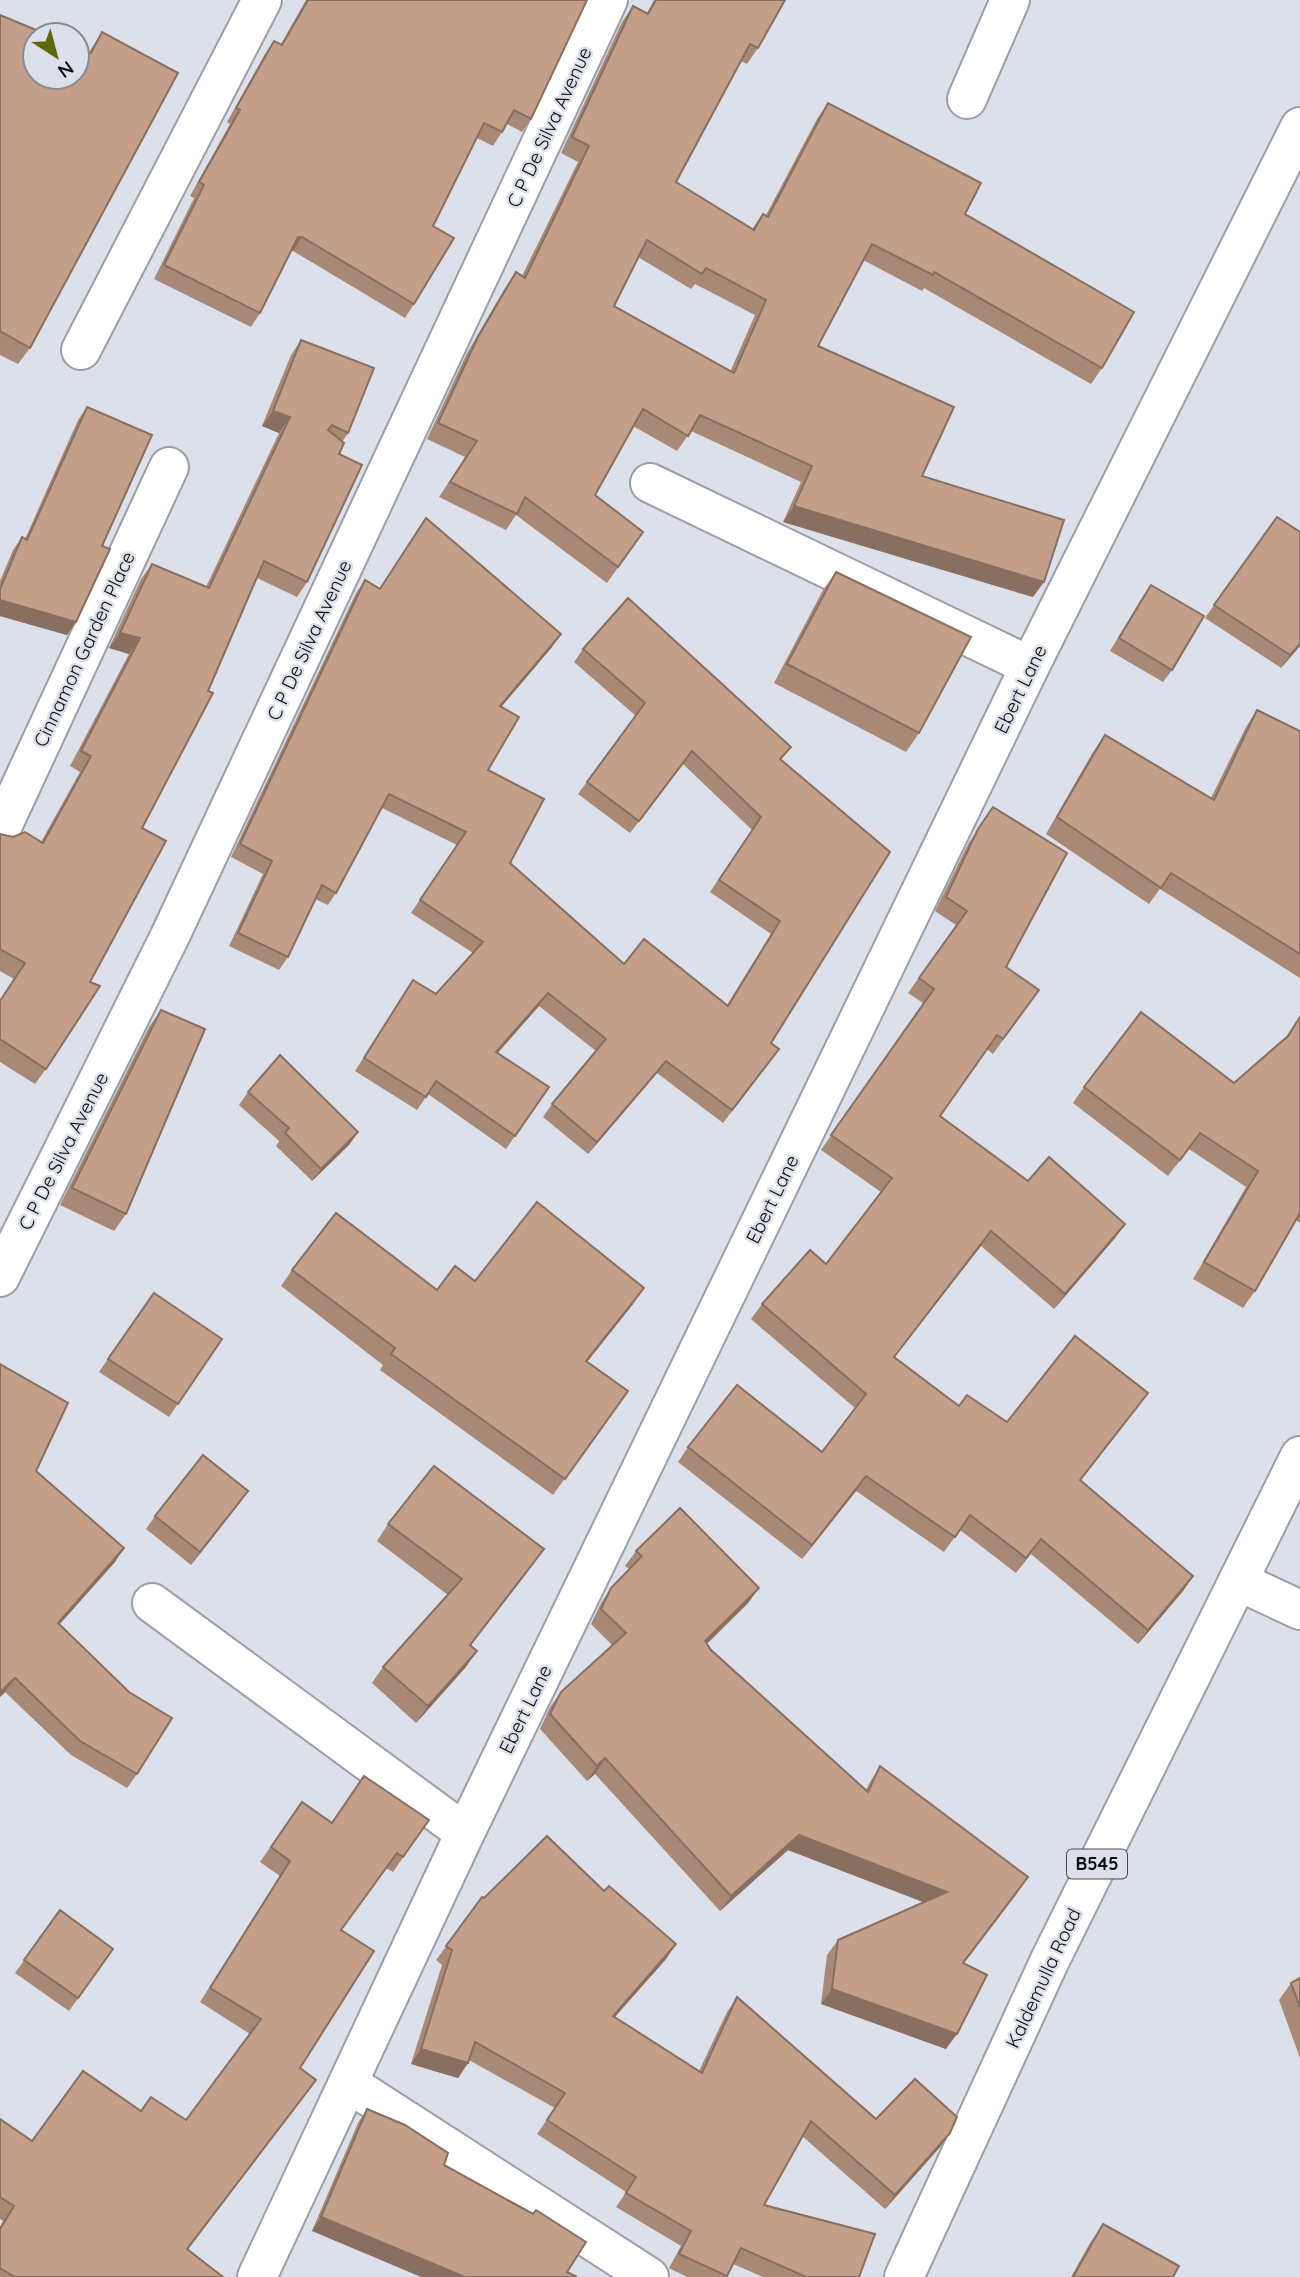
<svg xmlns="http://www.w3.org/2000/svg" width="1300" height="2277" font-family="Quicksand,sans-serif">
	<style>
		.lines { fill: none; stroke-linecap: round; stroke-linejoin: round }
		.minor-casing { stroke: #9a9ea8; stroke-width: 42 }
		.major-casing { stroke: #9a9ea8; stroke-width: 42 }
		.minor { stroke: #fff; stroke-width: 38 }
		.major { stroke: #fff; stroke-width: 38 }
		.wall { fill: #a88976; fill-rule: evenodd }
		.shaded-wall { fill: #886f60 }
		.building { fill: #c39f89; stroke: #886f60; stroke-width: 2; fill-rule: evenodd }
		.labels { text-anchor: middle; stroke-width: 5; stroke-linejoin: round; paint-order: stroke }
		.shield { fill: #dce0ea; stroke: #4a4c51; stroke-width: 2 }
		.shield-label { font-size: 18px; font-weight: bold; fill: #0b0c0f }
		.street-label { font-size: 19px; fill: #0b0c0f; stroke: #dce0ea }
	</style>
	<rect width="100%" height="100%" fill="#dce0ea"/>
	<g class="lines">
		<g class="minor-casing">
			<g id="minor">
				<path d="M 967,99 L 1010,0"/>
				<path d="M 81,350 L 262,0"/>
				<path d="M 650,483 L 1030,666"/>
				<path d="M 0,831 L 169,467"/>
				<path d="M 0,1277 L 170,936 L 608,0"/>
				<path d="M 1238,1581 L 1300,1610"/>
				<path d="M 152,1603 L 465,1833"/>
				<path d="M 348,2083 L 649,2277"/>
				<path d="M 257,2277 L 465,1833 L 1030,666 L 1300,127"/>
			</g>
		</g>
		<g class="major-casing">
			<path id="major" d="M 904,2277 L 1050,1960 L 1300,1456"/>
		</g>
		<use href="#minor" class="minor"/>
		<use href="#major" class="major"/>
	</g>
	<g class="wall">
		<path d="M 306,0 L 587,0 L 531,119 L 522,132 L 507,124 L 493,146 L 477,138 L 433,226 L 414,304 L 405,318 L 293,251 L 291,251 L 260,313 L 251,327 L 154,279 L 194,198 L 190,196 L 230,124 L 227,122 L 265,54 L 274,41 L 281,44 Z"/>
		<path d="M 654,0 L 785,0 L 758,48 L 747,64 L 741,61 L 676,182 L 752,229 L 763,214 L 766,215 L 817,119 L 828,103 L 965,214 L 1102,368 L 1091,384 L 924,288 L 922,291 L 863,260 L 818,346 L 922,476 L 1033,597 L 783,522 L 801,482 L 691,431 L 677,451 L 633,426 L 595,495 L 643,532 L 607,583 L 516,515 L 506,530 L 439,497 L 465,457 L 427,439 L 467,353 L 505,288 L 516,272 L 522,276 L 578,162 L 561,153 L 622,22 L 633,6 L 647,13 ZM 638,257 L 691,289 L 695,284 L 755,315 L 730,372 L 614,306 Z"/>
		<path d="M 0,15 L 89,52 L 102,32 L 30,348 L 18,364 L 0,355 Z"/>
		<path d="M 301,340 L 348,433 L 342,442 L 307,582 L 297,597 L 257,578 L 142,828 L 90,982 L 46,1069 L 35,1084 L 0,1062 L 0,1000 L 14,979 L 0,971 L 0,834 L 41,842 L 80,772 L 70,766 L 129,654 L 109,648 L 141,579 L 152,564 L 206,587 L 279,433 L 262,426 L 291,355 Z"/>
		<path d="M 87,407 L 102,546 L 76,622 L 67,635 L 0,616 L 0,581 L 13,550 L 22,537 L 25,539 L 78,420 Z"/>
		<path d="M 1277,517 L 1300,532 L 1300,646 L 1281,668 L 1205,618 Z"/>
		<path d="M 426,518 L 552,647 L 501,707 L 488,770 L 510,863 L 624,964 L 727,1005 L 771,934 L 710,892 L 752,830 L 683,764 L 630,833 L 578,794 L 636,716 L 574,662 L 583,649 L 782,761 L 890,852 L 771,1043 L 770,1062 L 723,1123 L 657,1073 L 588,1154 L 543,1117 L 552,1104 L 596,1051 L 539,1006 L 498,1053 L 549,1087 L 506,1149 L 428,1094 L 417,1110 L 355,1071 L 413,980 L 436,994 L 473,953 L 411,913 L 457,845 L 382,808 L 336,893 L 328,905 L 315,899 L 288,957 L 279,970 L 229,946 L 263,874 L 231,857 L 356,593 L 365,580 L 380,588 Z"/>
		<path d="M 836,572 L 919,733 L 906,752 L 774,683 L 823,590 Z"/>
		<path d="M 1151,585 L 1172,670 L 1163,682 L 1110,651 L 1142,598 Z"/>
		<path d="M 1257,710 L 1300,731 L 1300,978 L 1160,889 L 1149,904 L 1046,834 L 1093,752 L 1105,735 L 1211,798 L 1246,727 Z"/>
		<path d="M 993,807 L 1006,967 L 1039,990 L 993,1054 L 987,1049 L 940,1116 L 1028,1181 L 1125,1224 L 1115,1238 L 1054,1309 L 981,1246 L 894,1357 L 959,1406 L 1007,1422 L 1137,1408 L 1081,1480 L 1193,1576 L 1183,1591 L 1138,1644 L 1031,1554 L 1016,1573 L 960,1530 L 944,1552 L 856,1491 L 802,1559 L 678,1462 L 688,1447 L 822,1452 L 855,1408 L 751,1319 L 762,1304 L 826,1264 L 881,1192 L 821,1150 L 923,1003 L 908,993 L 956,925 L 935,911 L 968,844 Z"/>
		<path d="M 161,1010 L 126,1214 L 114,1231 L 60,1205 L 149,1027 Z"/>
		<path d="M 1300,1016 L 1300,1223 L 1296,1220 L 1255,1291 L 1243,1308 L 1193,1279 L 1246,1187 L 1189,1149 L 1168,1176 L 1073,1103 L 1084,1087 L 1234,1083 L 1286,1037 Z"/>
		<path d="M 248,1092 L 358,1132 L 349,1145 L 312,1181 L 276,1146 L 279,1141 L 239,1105 Z"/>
		<path d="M 292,1270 L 437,1290 L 475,1281 L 633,1304 L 587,1362 L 628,1391 L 553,1495 L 380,1370 L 383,1365 L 281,1286 Z"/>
		<path d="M 154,1293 L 222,1339 L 169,1417 L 99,1372 Z"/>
		<path d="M 0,1364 L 36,1471 L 115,1562 L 59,1625 L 137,1774 L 127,1788 L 71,1755 L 5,1692 L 0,1697 Z"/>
		<path d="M 248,1491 L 191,1565 L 146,1529 L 155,1516 Z"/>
		<path d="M 388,1524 L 544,1549 L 470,1645 L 477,1651 L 465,1668 L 416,1723 L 372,1683 L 383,1667 L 448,1595 L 377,1541 Z"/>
		<path d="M 636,1551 L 759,1588 L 748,1603 L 707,1644 L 711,1650 L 866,1790 L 870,1782 L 880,1766 L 1018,1892 L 964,1963 L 946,2049 L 821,2004 L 827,1955 L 838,1940 L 923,1902 L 788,1850 L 720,1911 L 595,1774 L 587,1781 L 540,1729 L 550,1707 L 561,1692 L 612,1645 L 591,1624 L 601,1603 L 611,1588 L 629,1569 L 625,1566 Z"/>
		<path d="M 302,1802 L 332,1822 L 429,1820 L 393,1872 L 386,1868 L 341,1930 L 300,2068 L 316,2080 L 188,2249 L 223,2277 L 0,2277 L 0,2227 L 3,2221 L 0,2219 L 0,2119 L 32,2141 L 141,2111 L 186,2120 L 250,2034 L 200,2002 L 280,1876 L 260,1862 Z"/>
		<path d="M 604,1891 L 676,1944 L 666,1959 L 615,2017 L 699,2071 L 727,2012 L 737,1997 L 876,2119 L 950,2133 L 940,2147 L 885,2209 L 802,2136 L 764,2205 L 859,2277 L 763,2277 L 733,2264 L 726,2277 L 687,2277 L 669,2268 L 681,2246 L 616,2207 L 626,2192 L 537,2134 L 555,2108 L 469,2060 L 468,2063 L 458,2078 L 411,2064 L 442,1965 L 436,1960 L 482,1897 L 484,1898 Z"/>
		<path d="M 60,1910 L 113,1949 L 69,2011 L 15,1973 Z"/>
		<path d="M 1300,1978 L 1300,2058 L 1279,2000 L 1291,1983 Z"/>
		<path d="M 367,2109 L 444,2165 L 586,2242 L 312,2231 L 358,2123 Z"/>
		<path d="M 1103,2224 L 1173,2277 L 1071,2277 L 1090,2243 Z"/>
	</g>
	<g class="shaded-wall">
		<path d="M 298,237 L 302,237 L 293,251 L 288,251 Z"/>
		<path d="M 273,411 L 290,417 L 279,433 L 262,426 Z"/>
		<path d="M 794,506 L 1044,582 L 1033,597 L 783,522 Z"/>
		<path d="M 0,600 L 76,622 L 67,635 L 0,616 Z"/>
		<path d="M 120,633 L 140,638 L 129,654 L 109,648 Z"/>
		<path d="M 561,634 L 552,647 L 491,719 L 500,706 Z"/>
		<path d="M 1300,644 L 1300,646 L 1281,668 L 1290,655 Z"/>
		<path d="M 548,993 L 539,1006 L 487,1064 L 496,1052 Z"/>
		<path d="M 666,1061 L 657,1073 L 588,1154 L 597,1142 Z"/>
		<path d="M 358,1132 L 349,1145 L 312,1181 L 321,1169 Z"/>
		<path d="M 1125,1224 L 1115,1238 L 1054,1309 L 1065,1294 Z"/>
		<path d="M 991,1231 L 981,1246 L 883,1371 L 894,1357 Z"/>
		<path d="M 644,1288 L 633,1304 L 575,1377 L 586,1361 Z"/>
		<path d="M 1148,1393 L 1137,1408 L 1070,1494 L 1080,1480 Z"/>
		<path d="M 866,1476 L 856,1491 L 802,1559 L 812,1545 Z"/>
		<path d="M 248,1491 L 239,1504 L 191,1565 L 200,1552 Z"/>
		<path d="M 124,1548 L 115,1562 L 48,1637 L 58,1623 Z"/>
		<path d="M 544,1549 L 532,1566 L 458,1662 L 470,1645 Z"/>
		<path d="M 1193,1576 L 1183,1591 L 1138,1644 L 1148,1630 Z"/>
		<path d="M 759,1588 L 748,1603 L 694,1656 L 705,1641 Z"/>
		<path d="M 477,1651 L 465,1668 L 416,1723 L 428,1706 Z"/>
		<path d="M 15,1678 L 5,1692 L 0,1697 L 0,1692 Z"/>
		<path d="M 605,1758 L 595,1774 L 587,1781 L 597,1766 Z"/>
		<path d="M 799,1835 L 947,1892 L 936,1907 L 788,1850 L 720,1911 L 731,1896 Z"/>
		<path d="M 676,1944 L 666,1959 L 603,2030 L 613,2016 Z"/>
		<path d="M 832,1989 L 957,2034 L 946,2049 L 821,2004 Z"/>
		<path d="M 421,2049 L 468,2063 L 458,2078 L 411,2064 Z"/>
		<path d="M 316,2080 L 305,2094 L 177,2264 L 187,2249 Z"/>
		<path d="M 950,2133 L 940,2147 L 885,2209 L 895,2195 Z"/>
		<path d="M 321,2217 L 465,2277 L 421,2277 L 312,2231 Z"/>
	</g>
	<g class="building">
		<path d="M 308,0 L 587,0 L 531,119 L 514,110 L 502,132 L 484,123 L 433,226 L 454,238 L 414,304 L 302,237 L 298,237 L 260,313 L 164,265 L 204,185 L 199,182 L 240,110 L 236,108 L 274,41 L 282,45 Z"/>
		<path d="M 656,0 L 785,0 L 758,48 L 750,44 L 676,182 L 754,230 L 763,214 L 768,217 L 828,103 L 981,183 L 965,214 L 1134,312 L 1102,368 L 934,272 L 933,275 L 872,244 L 818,346 L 954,407 L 922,476 L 1064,520 L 1044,582 L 794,506 L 812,466 L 700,415 L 688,436 L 643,409 L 595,495 L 643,532 L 618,567 L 525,497 L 517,514 L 450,482 L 477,441 L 438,423 L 478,337 L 516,272 L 525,278 L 589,146 L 572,137 L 633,6 L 648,14 ZM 647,240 L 702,274 L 706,268 L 766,300 L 734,373 L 614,306 Z"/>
		<path d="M 0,15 L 48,35 L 35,35 L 35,77 L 77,77 L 77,47 L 91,53 L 102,32 L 178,73 L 30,348 L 0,331 Z"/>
		<path d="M 301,340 L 374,368 L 348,433 L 332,425 L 328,430 L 344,443 L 339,454 L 362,465 L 307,582 L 264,561 L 208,691 L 213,693 L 142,828 L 166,841 L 90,982 L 100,986 L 46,1069 L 0,1039 L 0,1001 L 25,963 L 0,949 L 0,834 L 13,837 L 25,832 L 43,843 L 91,756 L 81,751 L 140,638 L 120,633 L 152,564 L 209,588 L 290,417 L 273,411 Z"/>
		<path d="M 87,407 L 152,435 L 102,546 L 110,549 L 76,622 L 0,600 L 0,589 L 22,537 L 27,540 Z"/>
		<path d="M 1277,517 L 1300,532 L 1300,644 L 1290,655 L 1214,605 Z"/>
		<path d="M 426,518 L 561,634 L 500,706 L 519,717 L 488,770 L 544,799 L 510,863 L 624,964 L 644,939 L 728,1006 L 780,921 L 719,880 L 761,817 L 692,751 L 639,821 L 587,782 L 645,703 L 583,649 L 628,598 L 791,747 L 780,759 L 890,852 L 771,1043 L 779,1049 L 732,1110 L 666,1061 L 597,1142 L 552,1104 L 606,1039 L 548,993 L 496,1052 L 549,1087 L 515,1136 L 436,1081 L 426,1097 L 364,1058 L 413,980 L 436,994 L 483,942 L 420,900 L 466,832 L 389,794 L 336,893 L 322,885 L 288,957 L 238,933 L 272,861 L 240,844 L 365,580 L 380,589 Z"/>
		<path d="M 836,572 L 971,637 L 919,733 L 787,664 Z"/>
		<path d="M 1151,585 L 1204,616 L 1172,670 L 1119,638 Z"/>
		<path d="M 1257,710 L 1300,731 L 1300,954 L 1171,873 L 1161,888 L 1057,817 L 1105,735 L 1214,800 Z"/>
		<path d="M 993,807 L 1067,853 L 1006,967 L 1039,990 L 1003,1039 L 997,1035 L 940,1116 L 1028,1181 L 1049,1157 L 1125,1224 L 1065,1294 L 991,1231 L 894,1357 L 959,1406 L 967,1395 L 1007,1422 L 1075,1336 L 1148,1393 L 1080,1480 L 1193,1576 L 1148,1630 L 1041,1539 L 1026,1558 L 970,1515 L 955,1537 L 866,1476 L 812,1545 L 688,1447 L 737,1385 L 822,1452 L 866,1394 L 762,1304 L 810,1250 L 826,1264 L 892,1178 L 831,1135 L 934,989 L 919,978 L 967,911 L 946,897 L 978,829 Z"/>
		<path d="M 161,1010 L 205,1029 L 126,1214 L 72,1188 Z"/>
		<path d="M 1141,1012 L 1234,1083 L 1288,1036 L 1300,1017 L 1300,1213 L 1255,1291 L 1204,1262 L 1258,1171 L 1200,1133 L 1180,1160 L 1084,1087 Z"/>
		<path d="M 280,1055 L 358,1132 L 321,1169 L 285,1133 L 289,1128 L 248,1092 Z"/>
		<path d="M 537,1202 L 644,1288 L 586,1361 L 628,1391 L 565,1479 L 391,1354 L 395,1348 L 292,1270 L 336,1213 L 437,1290 L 455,1266 L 475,1281 Z"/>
		<path d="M 154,1293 L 222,1339 L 178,1404 L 108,1359 Z"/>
		<path d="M 0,1364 L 68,1403 L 36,1471 L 124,1548 L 58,1623 L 129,1692 L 172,1718 L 137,1774 L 80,1741 L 15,1678 L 0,1692 Z"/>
		<path d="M 203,1455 L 248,1491 L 200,1552 L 155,1516 Z"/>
		<path d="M 434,1466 L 544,1549 L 470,1645 L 477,1651 L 428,1706 L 383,1667 L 462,1579 L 388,1524 Z"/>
		<path d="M 680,1508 L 759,1588 L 705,1641 L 711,1650 L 868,1792 L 880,1766 L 1028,1877 L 963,1963 L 987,1975 L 957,2034 L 832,1989 L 838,1940 L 947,1892 L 799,1835 L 731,1896 L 605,1758 L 597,1766 L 550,1714 L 561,1692 L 626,1633 L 601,1609 L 611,1588 L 642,1556 L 636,1551 Z"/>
		<path d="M 364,1776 L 429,1820 L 403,1857 L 397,1853 L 341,1930 L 374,1951 L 300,2068 L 316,2080 L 187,2249 L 223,2277 L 15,2277 L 0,2268 L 0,2229 L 14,2206 L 0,2197 L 0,2119 L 32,2141 L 83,2071 L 141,2111 L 151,2097 L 186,2120 L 261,2019 L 210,1988 L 290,1861 L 271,1847 L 302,1802 L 332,1823 Z"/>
		<path d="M 547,1836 L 604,1891 L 609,1886 L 676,1944 L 613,2016 L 702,2073 L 737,1997 L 876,2119 L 915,2079 L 957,2117 L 950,2133 L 895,2195 L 811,2121 L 764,2205 L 875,2234 L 859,2277 L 806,2277 L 741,2248 L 727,2276 L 679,2254 L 691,2231 L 626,2193 L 636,2177 L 547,2120 L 565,2093 L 475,2042 L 468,2063 L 421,2049 L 452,1950 L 446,1946 L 482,1897 L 484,1898 Z"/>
		<path d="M 60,1910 L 113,1949 L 78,1998 L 24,1960 Z"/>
		<path d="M 1300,1978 L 1300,2007 L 1291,1983 Z"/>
		<path d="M 367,2109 L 405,2125 L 448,2153 L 444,2165 L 533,2214 L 536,2210 L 586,2242 L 567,2272 L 577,2277 L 465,2277 L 321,2217 Z"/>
		<path d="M 1103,2224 L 1179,2266 L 1173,2277 L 1073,2277 Z"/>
	</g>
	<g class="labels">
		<rect class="shield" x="1067" y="1849.5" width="60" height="29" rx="5"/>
		<g class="shield-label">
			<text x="1097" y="1870">B545</text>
		</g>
		<g class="street-label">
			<text transform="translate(549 127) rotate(-65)" y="7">C P De Silva Avenue</text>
			<text transform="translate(309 640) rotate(-65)" y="7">C P De Silva Avenue</text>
			<text transform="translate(84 649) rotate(-65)" y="7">Cinnamon Garden Place</text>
			<text transform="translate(1020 689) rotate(-64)" y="7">Ebert Lane</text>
			<text transform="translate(63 1151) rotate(-63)" y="7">C P De Silva Avenue</text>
			<text transform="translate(772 1199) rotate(-64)" y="7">Ebert Lane</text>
			<text transform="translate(525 1709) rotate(-64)" y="7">Ebert Lane</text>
			<text transform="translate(1043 1978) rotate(-65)" y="7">Kaldemulla Road</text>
		</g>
	</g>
	<g transform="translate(56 56) rotate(144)"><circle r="33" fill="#dce0ea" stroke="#888b92" stroke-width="2"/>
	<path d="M0-5L12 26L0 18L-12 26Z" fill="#616809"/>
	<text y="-10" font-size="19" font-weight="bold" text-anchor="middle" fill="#0b0c0f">N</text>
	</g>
</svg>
